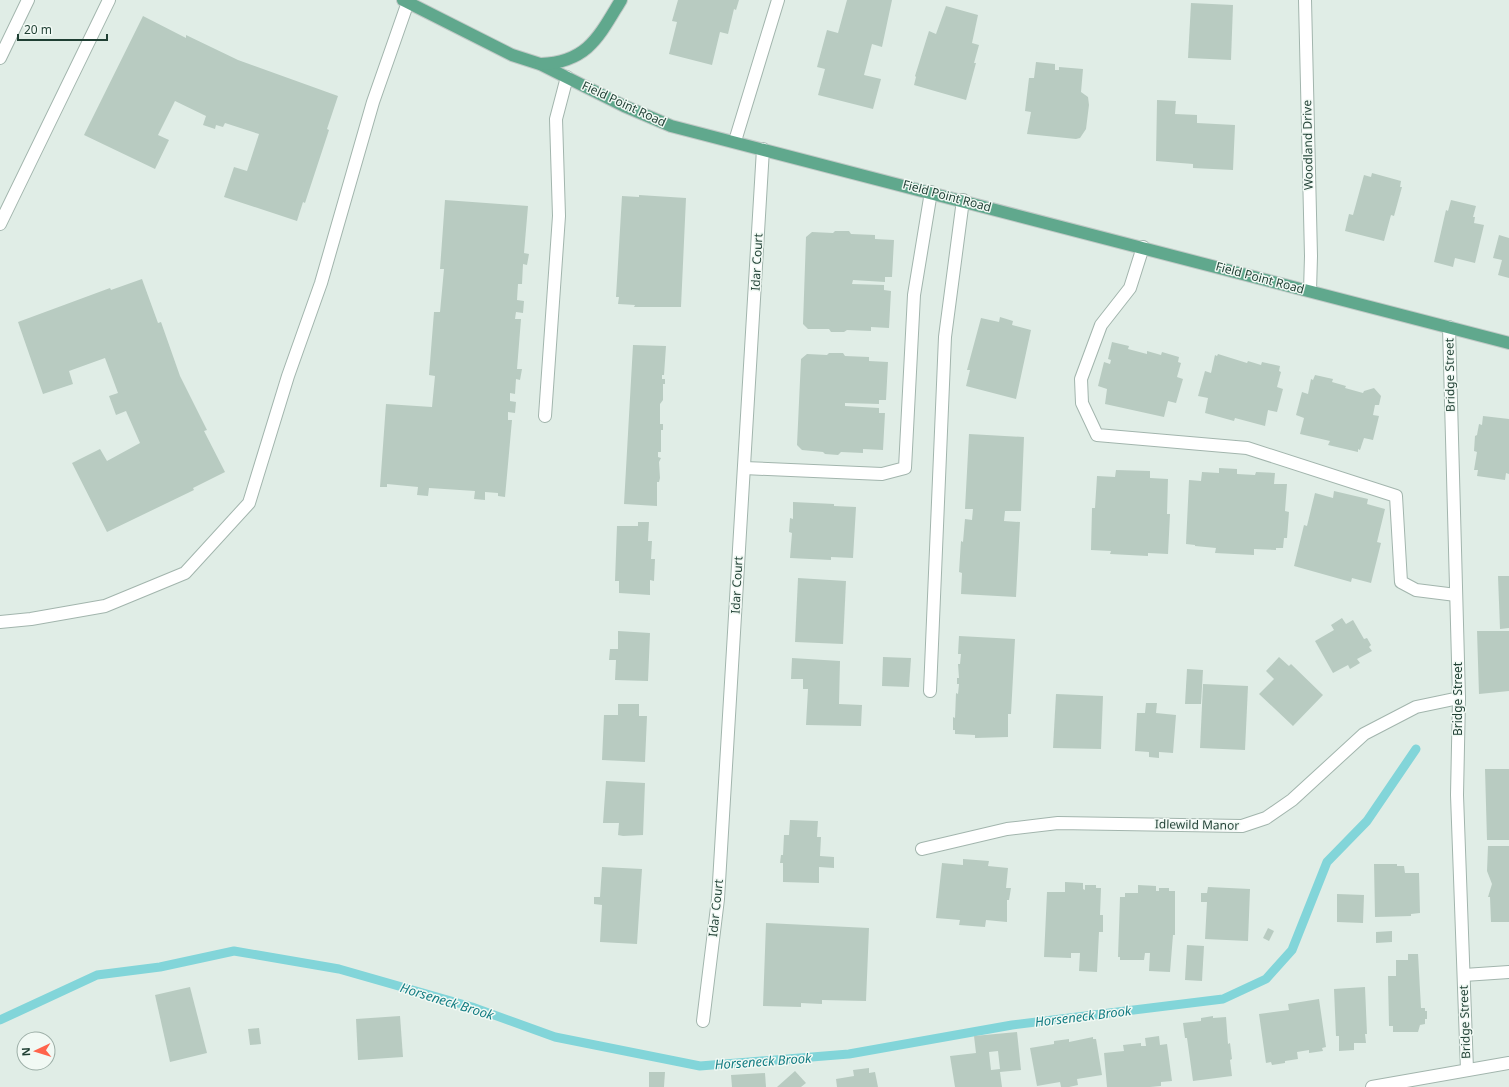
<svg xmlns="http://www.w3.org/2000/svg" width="1509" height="1087" font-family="'Noto Sans',sans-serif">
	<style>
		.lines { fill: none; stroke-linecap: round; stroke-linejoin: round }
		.stream { stroke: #82d5d9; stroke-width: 9 }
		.building { fill: #b8cbc1; fill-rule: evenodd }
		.minor-casing { stroke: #a2b5ad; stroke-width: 14 }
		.major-casing { stroke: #c0c9c6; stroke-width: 14 }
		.minor { stroke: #fff; stroke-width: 12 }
		.major { stroke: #60a88d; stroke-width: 12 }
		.labels { text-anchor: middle; stroke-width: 3; stroke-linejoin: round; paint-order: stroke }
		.street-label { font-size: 12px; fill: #1f3f33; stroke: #f1f9f4 }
		.water-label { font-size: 13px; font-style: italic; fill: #127c82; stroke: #f1f9f4 }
	</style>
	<rect width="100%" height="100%" fill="#e0ede6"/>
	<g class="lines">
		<path class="stream" d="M 0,1020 L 97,975 L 160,967 L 234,951 L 339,969 L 472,1007 L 555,1037 L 700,1066 L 849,1054 L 1012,1025 L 1223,999 L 1266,979 L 1292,950 L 1327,862 L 1367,821 L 1416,749"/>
	</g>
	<g class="building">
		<path d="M 678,0 L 739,0 L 736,10 L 734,9 L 728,34 L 720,32 L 712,65 L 669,54 L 677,22 L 672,21 Z"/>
		<path d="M 847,0 L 892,0 L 882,47 L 872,44 L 864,75 L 881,79 L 873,109 L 818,95 L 825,69 L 817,67 L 827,30 L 838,33 Z"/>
		<path d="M 1191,3 L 1233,5 L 1231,60 L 1188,58 Z"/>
		<path d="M 946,6 L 978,15 L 972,43 L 979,45 L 974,63 L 976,63 L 966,100 L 914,85 L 916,77 L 915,76 L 929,31 L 936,34 Z"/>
		<path d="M 143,16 L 186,38 L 186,35 L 238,60 L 338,96 L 327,129 L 329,130 L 305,203 L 303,202 L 297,221 L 224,197 L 234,167 L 247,171 L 259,134 L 225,123 L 223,127 L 216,125 L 215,129 L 203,125 L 206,116 L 175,101 L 158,135 L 169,140 L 155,169 L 84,135 Z"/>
		<path d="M 1036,62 L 1055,64 L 1055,70 L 1059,70 L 1059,67 L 1083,69 L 1081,92 L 1088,97 L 1089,105 L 1086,129 L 1080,138 L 1076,139 L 1027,134 L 1031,112 L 1025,111 L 1029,78 L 1034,78 Z"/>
		<path d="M 1157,100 L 1176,101 L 1175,114 L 1197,115 L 1197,123 L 1235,125 L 1233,170 L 1193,168 L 1193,164 L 1156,161 Z"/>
		<path d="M 1372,173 L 1401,181 L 1400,187 L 1402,187 L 1394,216 L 1391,215 L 1384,241 L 1345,231 L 1349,214 L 1353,215 L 1364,175 L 1371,177 Z"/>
		<path d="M 639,195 L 686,198 L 681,307 L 634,307 L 635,305 L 618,304 L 619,297 L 616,297 L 622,196 L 639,197 Z"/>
		<path d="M 445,200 L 528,206 L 524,253 L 529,254 L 527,265 L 523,264 L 522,284 L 518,284 L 517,300 L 524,301 L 523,313 L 516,312 L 515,319 L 521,319 L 517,369 L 522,369 L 520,380 L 516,379 L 515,394 L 510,393 L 510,401 L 516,402 L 515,413 L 508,412 L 508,420 L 512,420 L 505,497 L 498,496 L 498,493 L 485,492 L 485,500 L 474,499 L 475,491 L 429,488 L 428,496 L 417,495 L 418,487 L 387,484 L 387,487 L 380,487 L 386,404 L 432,407 L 435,376 L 429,375 L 434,312 L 440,312 L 444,269 L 440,269 Z"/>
		<path d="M 1451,200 L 1476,206 L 1473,217 L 1475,217 L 1474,223 L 1484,225 L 1475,263 L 1455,258 L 1453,267 L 1434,262 L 1446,210 L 1448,211 Z"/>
		<path d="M 835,231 L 849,231 L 851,234 L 875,235 L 875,239 L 894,240 L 892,277 L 885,277 L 885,282 L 853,280 L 852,284 L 884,285 L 884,290 L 891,291 L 889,328 L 871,327 L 871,331 L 847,330 L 844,332 L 831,332 L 829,329 L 808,329 L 803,324 L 806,237 L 812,232 L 833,233 Z"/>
		<path d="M 1499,235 L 1509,238 L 1509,278 L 1498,275 L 1502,260 L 1493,258 Z"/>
		<path d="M 142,279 L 158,323 L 161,322 L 180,376 L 207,430 L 204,431 L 225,472 L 193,488 L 194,490 L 107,532 L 72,463 L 100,449 L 107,461 L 140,443 L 126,411 L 116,415 L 109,396 L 118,393 L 105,358 L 69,371 L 73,384 L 43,394 L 18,322 L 110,288 L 111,290 Z"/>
		<path d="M 1000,317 L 1013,321 L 1012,325 L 1031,330 L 1016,399 L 966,386 L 970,370 L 967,370 L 981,318 L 999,322 Z"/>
		<path d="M 1112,342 L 1129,346 L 1128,349 L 1147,354 L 1147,351 L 1161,355 L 1162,352 L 1179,357 L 1178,362 L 1181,363 L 1177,377 L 1183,379 L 1176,403 L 1168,401 L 1164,417 L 1105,404 L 1107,389 L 1098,386 L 1104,362 L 1110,364 L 1111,360 L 1108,359 Z"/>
		<path d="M 633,345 L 666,346 L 664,375 L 662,375 L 662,379 L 665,379 L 665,384 L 663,384 L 663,400 L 660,404 L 660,424 L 663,424 L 663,430 L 661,430 L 661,452 L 658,452 L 658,457 L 661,458 L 659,462 L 660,478 L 659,482 L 657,482 L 657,506 L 624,504 Z"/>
		<path d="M 829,353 L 843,353 L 845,356 L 869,357 L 869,361 L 888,362 L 886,400 L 879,400 L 879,404 L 845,403 L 845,406 L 879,408 L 879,413 L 885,413 L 883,450 L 863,449 L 863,453 L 841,452 L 838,455 L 825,454 L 823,452 L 802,450 L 797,445 L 801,359 L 807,354 L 827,355 Z"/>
		<path d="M 1218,354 L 1247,363 L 1248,361 L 1261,365 L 1262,362 L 1280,366 L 1279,371 L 1281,372 L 1277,387 L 1283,389 L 1277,412 L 1268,410 L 1265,426 L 1235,418 L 1234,421 L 1205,413 L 1208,398 L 1198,396 L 1205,371 L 1211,373 L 1215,355 L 1217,356 Z"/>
		<path d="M 1315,375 L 1333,379 L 1332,382 L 1346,386 L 1345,388 L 1363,393 L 1364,391 L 1374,388 L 1381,396 L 1379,405 L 1375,405 L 1373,415 L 1379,416 L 1373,440 L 1364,438 L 1360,450 L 1358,449 L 1358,452 L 1328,445 L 1330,441 L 1300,434 L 1304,418 L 1296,415 L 1302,392 L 1308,394 L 1311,379 L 1313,380 Z"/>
		<path d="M 1483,416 L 1509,419 L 1509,474 L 1506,473 L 1505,480 L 1477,476 L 1478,470 L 1474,470 L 1477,452 L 1474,451 L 1475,436 L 1477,435 L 1479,424 L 1482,425 Z"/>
		<path d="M 969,434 L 1024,437 L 1021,511 L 1005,511 L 1004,521 L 1020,522 L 1016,597 L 961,594 L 962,573 L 959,572 L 961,541 L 963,542 L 965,519 L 972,520 L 973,509 L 965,509 Z"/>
		<path d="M 1219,468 L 1237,469 L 1237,474 L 1255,475 L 1256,472 L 1275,473 L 1274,484 L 1287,484 L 1285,511 L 1289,512 L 1287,538 L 1284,538 L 1283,548 L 1276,548 L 1276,550 L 1254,549 L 1254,555 L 1215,553 L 1216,548 L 1195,546 L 1195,545 L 1186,544 L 1189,480 L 1201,481 L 1202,472 L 1219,473 Z"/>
		<path d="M 1116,470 L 1150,471 L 1150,478 L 1168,479 L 1167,514 L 1170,514 L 1168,554 L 1148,553 L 1148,556 L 1110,554 L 1111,551 L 1091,550 L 1092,508 L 1095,508 L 1097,476 L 1115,477 Z"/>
		<path d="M 1334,491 L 1368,499 L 1367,504 L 1385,509 L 1377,542 L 1381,543 L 1371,583 L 1352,578 L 1351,582 L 1294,566 L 1304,525 L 1307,526 L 1315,493 L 1333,498 Z"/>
		<path d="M 793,502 L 834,504 L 834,506 L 856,507 L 853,558 L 831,557 L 831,560 L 790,558 L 792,533 L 789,532 L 790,518 L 793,519 Z"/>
		<path d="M 638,522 L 649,522 L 648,541 L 652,541 L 651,559 L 655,559 L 654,581 L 650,580 L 650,595 L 619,593 L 619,581 L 615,581 L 617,526 L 638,526 Z"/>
		<path d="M 1498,576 L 1509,576 L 1509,628 L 1500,629 Z"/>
		<path d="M 798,578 L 846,581 L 843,644 L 795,642 Z"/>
		<path d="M 1342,618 L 1346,624 L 1353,620 L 1364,639 L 1367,638 L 1371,645 L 1369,647 L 1372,651 L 1357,659 L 1360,663 L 1350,669 L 1348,665 L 1333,673 L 1315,641 L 1334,630 L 1331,625 Z"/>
		<path d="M 618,631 L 650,633 L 648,681 L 615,680 L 616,660 L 609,660 L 610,649 L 618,649 Z"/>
		<path d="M 1477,631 L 1509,631 L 1509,691 L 1479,694 Z"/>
		<path d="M 959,636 L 1015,639 L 1011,714 L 1008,714 L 1008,737 L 975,738 L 975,735 L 955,734 L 955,730 L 953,730 L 953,717 L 955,718 L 956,693 L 958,694 L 959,684 L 957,684 L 957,678 L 959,678 L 958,664 L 960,664 L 961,654 L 958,654 Z"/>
		<path d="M 883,657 L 911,658 L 909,687 L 882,686 Z"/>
		<path d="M 1279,657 L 1289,666 L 1291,664 L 1323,695 L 1293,726 L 1259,694 L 1274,679 L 1266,671 Z"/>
		<path d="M 792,658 L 840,661 L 839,704 L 862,705 L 861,726 L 806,725 L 808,689 L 803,689 L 803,679 L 791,679 Z"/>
		<path d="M 1187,669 L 1203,670 L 1201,704 L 1185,704 Z"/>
		<path d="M 1203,684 L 1248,686 L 1245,750 L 1200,748 Z"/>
		<path d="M 1056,694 L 1103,696 L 1101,749 L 1053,748 Z"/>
		<path d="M 1146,703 L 1157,703 L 1156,713 L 1176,715 L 1173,753 L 1159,752 L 1159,758 L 1149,757 L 1149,752 L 1135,751 L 1137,713 L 1145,713 Z"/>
		<path d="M 618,704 L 639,704 L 639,716 L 647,716 L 645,762 L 602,760 L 604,715 L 618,715 Z"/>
		<path d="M 1485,769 L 1509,769 L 1509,840 L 1487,840 Z"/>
		<path d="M 606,781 L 645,783 L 643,835 L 623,836 L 618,835 L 619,823 L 603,823 Z"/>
		<path d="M 790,820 L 818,821 L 817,837 L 821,837 L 820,856 L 834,857 L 834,868 L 819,867 L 819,883 L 783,882 L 783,863 L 780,863 L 781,855 L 783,855 L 784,835 L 789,835 Z"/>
		<path d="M 1488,846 L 1509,846 L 1509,922 L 1491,922 L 1490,897 L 1488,897 L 1492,884 L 1487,871 Z"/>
		<path d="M 963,859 L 989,861 L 988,866 L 1008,868 L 1006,888 L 1011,888 L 1009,900 L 1007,900 L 1007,922 L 986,920 L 985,927 L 959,925 L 960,920 L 936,918 L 942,863 L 963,865 Z"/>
		<path d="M 1374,864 L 1397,864 L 1397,866 L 1404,866 L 1405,873 L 1419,873 L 1420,913 L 1411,914 L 1411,916 L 1375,917 Z"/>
		<path d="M 602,867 L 642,869 L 637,944 L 600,942 L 602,905 L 594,904 L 594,897 L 600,897 Z"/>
		<path d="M 1065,882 L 1083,883 L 1083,889 L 1085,890 L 1085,885 L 1096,885 L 1096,888 L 1101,888 L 1100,915 L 1103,915 L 1103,932 L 1099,932 L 1097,972 L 1079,971 L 1080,953 L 1071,953 L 1071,958 L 1044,957 L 1047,892 L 1065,892 Z"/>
		<path d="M 1138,885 L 1156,886 L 1156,891 L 1159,891 L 1159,888 L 1169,888 L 1169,891 L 1175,891 L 1175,935 L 1173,935 L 1170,972 L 1149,971 L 1150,953 L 1145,953 L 1144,960 L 1120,960 L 1120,957 L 1118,957 L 1120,897 L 1125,897 L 1125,893 L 1138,893 Z"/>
		<path d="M 1208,887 L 1250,889 L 1248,941 L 1205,939 L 1207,902 L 1201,902 L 1201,893 L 1207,893 Z"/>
		<path d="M 1337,894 L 1364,895 L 1363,923 L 1337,922 Z"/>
		<path d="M 766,923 L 869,928 L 866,1001 L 822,1000 L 822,1004 L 801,1003 L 801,1007 L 763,1006 Z"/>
		<path d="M 1268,928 L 1274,931 L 1269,941 L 1263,938 Z"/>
		<path d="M 1392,931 L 1392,942 L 1376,943 L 1376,932 Z"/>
		<path d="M 1187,945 L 1204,946 L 1202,981 L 1185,980 Z"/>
		<path d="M 1408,954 L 1418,954 L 1421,1008 L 1425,1008 L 1425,1011 L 1427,1011 L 1427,1019 L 1425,1019 L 1425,1024 L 1420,1025 L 1418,1032 L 1393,1032 L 1393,1026 L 1389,1026 L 1388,976 L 1396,976 L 1396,960 L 1408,960 Z"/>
		<path d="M 190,987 L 207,1053 L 170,1062 L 155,995 Z"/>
		<path d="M 1365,987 L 1367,1034 L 1365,1034 L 1366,1043 L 1354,1043 L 1354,1050 L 1339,1051 L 1339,1036 L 1336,1036 L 1334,989 Z"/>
		<path d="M 1319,999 L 1326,1047 L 1322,1048 L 1323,1051 L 1309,1053 L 1309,1050 L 1297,1052 L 1298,1059 L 1285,1061 L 1285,1063 L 1272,1065 L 1271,1062 L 1266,1063 L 1259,1014 L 1289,1010 L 1288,1004 Z"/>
		<path d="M 400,1016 L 403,1057 L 358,1060 L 356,1019 Z"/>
		<path d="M 1213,1016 L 1213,1018 L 1226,1017 L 1228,1044 L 1230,1043 L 1232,1059 L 1230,1060 L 1232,1076 L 1193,1081 L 1187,1038 L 1185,1038 L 1183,1023 L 1201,1021 L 1201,1018 Z"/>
		<path d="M 259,1028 L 261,1044 L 250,1045 L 248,1029 Z"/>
		<path d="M 1017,1032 L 1021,1070 L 1000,1072 L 1002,1087 L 955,1087 L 950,1056 L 976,1053 L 974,1036 ZM 998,1051 L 1000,1069 L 991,1070 L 989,1052 Z"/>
		<path d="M 1159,1036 L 1160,1045 L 1167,1044 L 1172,1081 L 1161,1082 L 1161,1086 L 1150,1087 L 1107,1087 L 1104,1053 L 1124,1051 L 1123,1045 L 1141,1043 L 1141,1046 L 1146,1046 L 1145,1038 Z"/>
		<path d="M 1093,1037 L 1093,1039 L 1096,1039 L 1102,1075 L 1077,1079 L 1078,1085 L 1069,1087 L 1061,1087 L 1060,1082 L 1037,1086 L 1030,1048 L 1054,1044 L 1054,1041 L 1069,1039 L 1069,1042 Z"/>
		<path d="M 869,1068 L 869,1073 L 875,1072 L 878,1087 L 837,1087 L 836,1079 L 854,1076 L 853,1070 Z"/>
		<path d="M 795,1071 L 806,1083 L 801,1087 L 777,1087 Z"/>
		<path d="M 649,1072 L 665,1072 L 664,1087 L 649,1087 Z"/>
		<path d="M 765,1073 L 766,1087 L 732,1087 L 731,1075 Z"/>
	</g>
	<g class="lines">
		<g class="minor-casing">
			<g id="minor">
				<path d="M 1305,0 L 1311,256 L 1310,291"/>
				<path d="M 0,58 L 28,0"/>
				<path d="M 735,141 L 778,0"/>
				<path d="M 0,224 L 109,0"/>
				<path d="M 1143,247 L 1130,288 L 1101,325 L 1081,379 L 1082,403 L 1097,435 L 1247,448 L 1396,496 L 1401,582 L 1416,590 L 1456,595"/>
				<path d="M 1449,327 L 1459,698 L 1457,795 L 1467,1070"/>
				<path d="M 545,416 L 559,216 L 556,119 L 567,77"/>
				<path d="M 744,468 L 882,474 L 905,468 L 914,295 L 931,192"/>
				<path d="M 0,622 L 31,619 L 105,606 L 185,573 L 249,503 L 288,376 L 321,283 L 373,102 L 408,2"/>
				<path d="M 930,691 L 945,337 L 963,200"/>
				<path d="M 922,849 L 1007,829 L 1058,823 L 1242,826 L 1266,818 L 1292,800 L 1364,734 L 1416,707 L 1459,698"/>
				<path d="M 1464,975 L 1509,972"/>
				<path d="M 703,1021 L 718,899 L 763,149"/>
				<path d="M 1372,1087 L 1509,1063"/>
			</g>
		</g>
		<g class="major-casing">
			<g id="major">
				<path d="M 403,0 L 512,55 L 540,64 L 624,106 L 671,126 L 1509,343"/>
				<path d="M 541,64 C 588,62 599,36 621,0"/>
			</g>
		</g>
		<use href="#minor" class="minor"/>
		<use href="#major" class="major"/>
	</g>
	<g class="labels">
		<g class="street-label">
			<text transform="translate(624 104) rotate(25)" y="4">Field Point Road</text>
			<text transform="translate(1308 145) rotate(-91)" y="4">Woodland Drive</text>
			<text transform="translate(947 196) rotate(15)" y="4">Field Point Road</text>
			<text transform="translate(757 262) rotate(-87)" y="4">Idar Court</text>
			<text transform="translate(1260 278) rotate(15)" y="4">Field Point Road</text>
			<text transform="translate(1450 375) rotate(-91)" y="4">Bridge Street</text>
			<text transform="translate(737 585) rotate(-87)" y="4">Idar Court</text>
			<text transform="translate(1458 699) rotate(-90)" y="4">Bridge Street</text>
			<text transform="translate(1197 825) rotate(1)" y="4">Idlewild Manor</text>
			<text transform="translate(716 908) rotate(-84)" y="4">Idar Court</text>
			<text transform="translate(1465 1022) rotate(-92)" y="4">Bridge Street</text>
		</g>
		<g class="water-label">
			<text transform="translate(447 1001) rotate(17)" y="5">Horseneck Brook</text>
			<text transform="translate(1083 1016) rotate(-7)" y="5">Horseneck Brook</text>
			<text transform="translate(763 1061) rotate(-4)" y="5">Horseneck Brook</text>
		</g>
	</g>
	<g transform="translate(36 1051) rotate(266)"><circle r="19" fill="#f1f9f4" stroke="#9dafa7"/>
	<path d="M0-3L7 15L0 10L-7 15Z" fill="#ff644c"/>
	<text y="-6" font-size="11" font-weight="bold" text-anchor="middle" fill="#1f3f33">N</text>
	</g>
	<path d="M18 34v6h89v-6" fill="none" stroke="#1f3f33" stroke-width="2"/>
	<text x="24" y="34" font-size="12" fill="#1f3f33" stroke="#f1f9f4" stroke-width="3" paint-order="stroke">20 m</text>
</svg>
